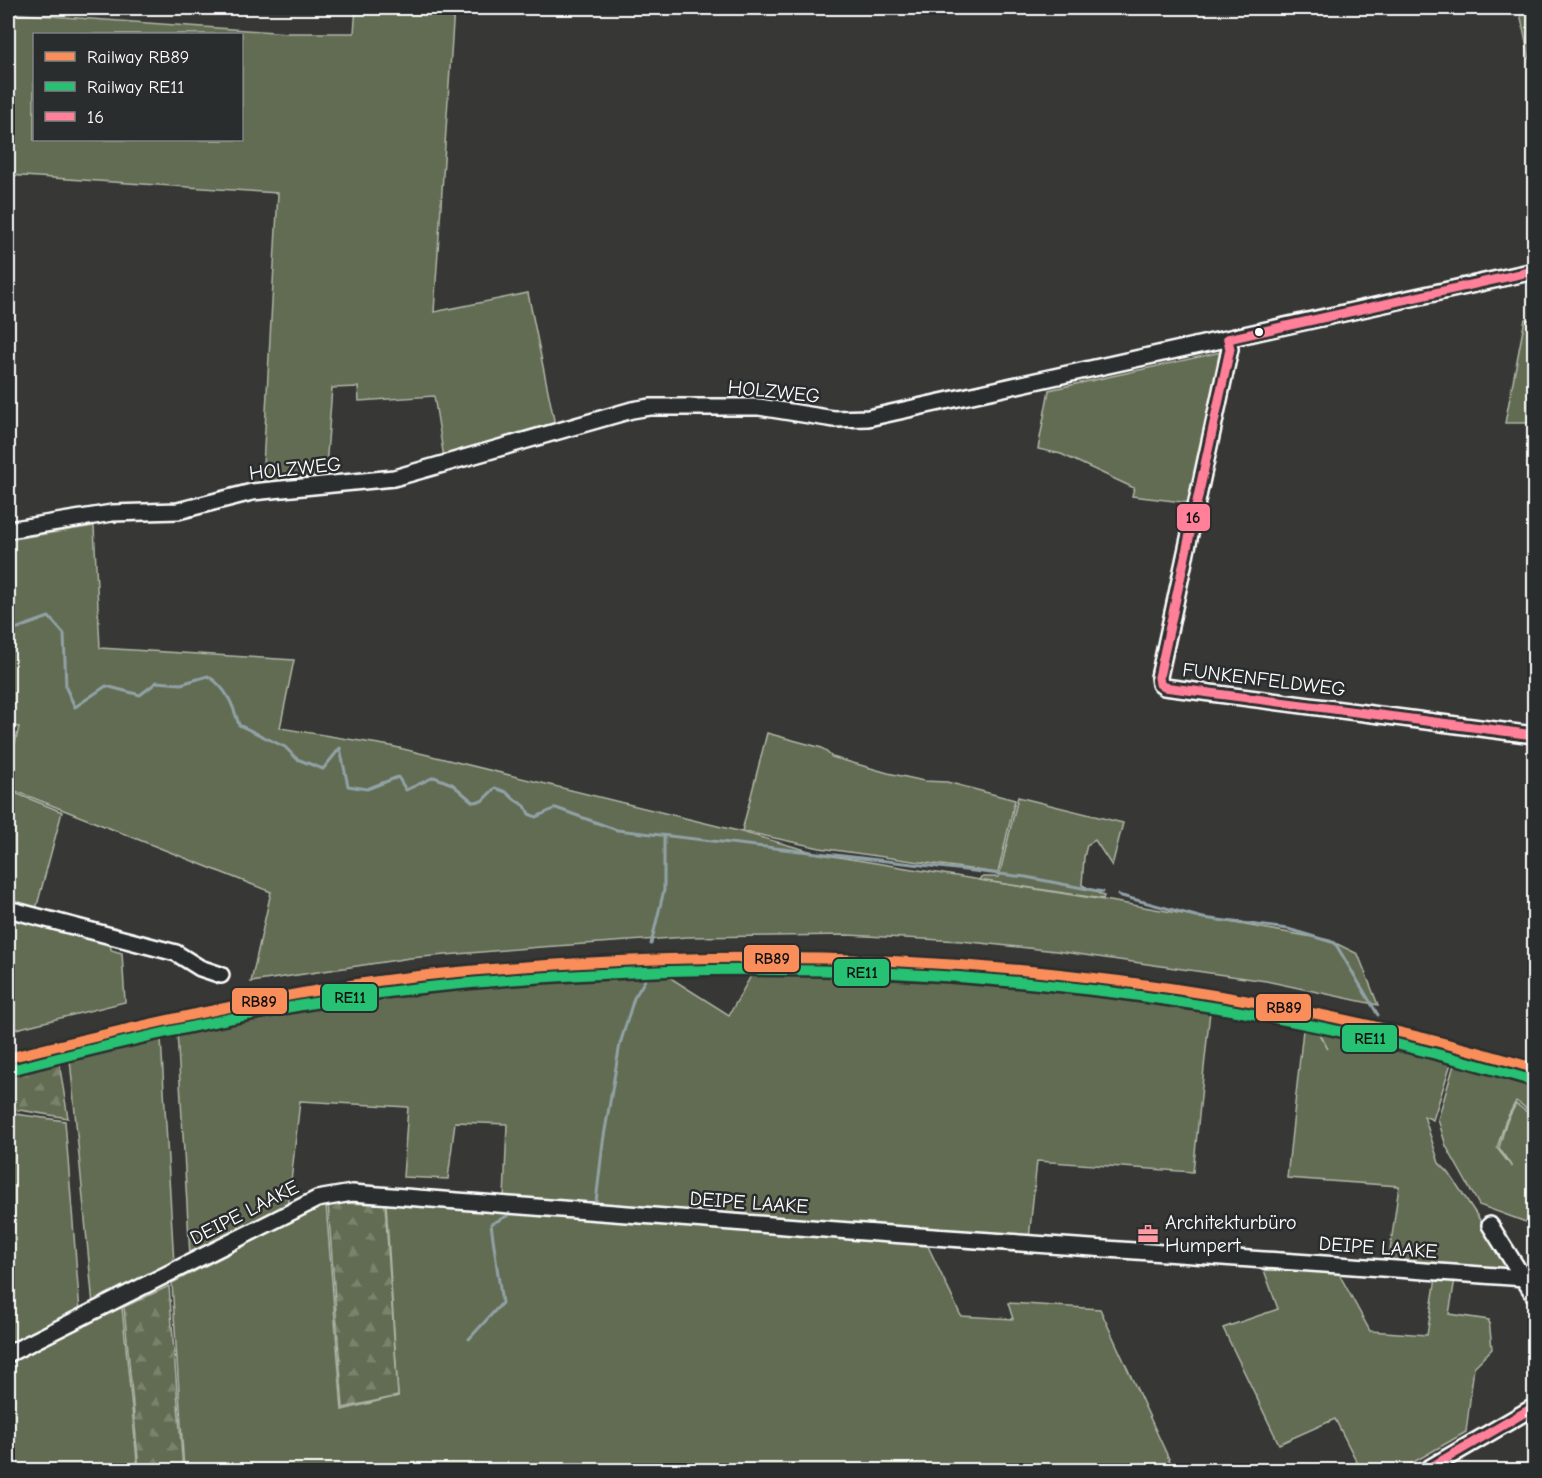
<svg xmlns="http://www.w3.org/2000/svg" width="1542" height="1478" font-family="'Comic Neue',sans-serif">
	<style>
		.green { fill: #626c52; stroke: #b0b6a8; stroke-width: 1.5; fill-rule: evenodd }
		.forest { fill: url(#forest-firs); stroke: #b0b6a8; stroke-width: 1.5 }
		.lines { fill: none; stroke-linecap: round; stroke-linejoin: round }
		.stream { stroke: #91a2a7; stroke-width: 3 }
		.minor-casing { stroke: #fff; stroke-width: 20 }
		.minor { stroke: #2a2d2e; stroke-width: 15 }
		.bus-1-casing { stroke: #2a2d2e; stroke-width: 14 }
		.bus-1 { stroke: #ff8098; stroke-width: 9 }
		.rail-1-casing { stroke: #2a2d2e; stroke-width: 15 }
		.rail-2-casing { stroke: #2a2d2e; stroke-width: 15 }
		.rail-1 { stroke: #fa8e5a; stroke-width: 10 }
		.rail-2 { stroke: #26c172; stroke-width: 10 }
		.bus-dot { fill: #fff; stroke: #2a2d2e; stroke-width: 2 }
		.labels { text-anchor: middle; stroke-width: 5; stroke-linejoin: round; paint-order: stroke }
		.street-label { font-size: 20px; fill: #fff; stroke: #2a2d2e }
		.poi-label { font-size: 20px; fill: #fff; stroke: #2a2d2e; text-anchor: start }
		.line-badge { stroke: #2a2d2e; stroke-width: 2 }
		.pale-badge-label { font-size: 16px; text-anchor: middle; font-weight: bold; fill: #111 }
	</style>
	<defs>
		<pattern id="forest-firs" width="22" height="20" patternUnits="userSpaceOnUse" patternTransform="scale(1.5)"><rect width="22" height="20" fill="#626c52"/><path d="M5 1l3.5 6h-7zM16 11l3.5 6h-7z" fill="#7a826c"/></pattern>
	</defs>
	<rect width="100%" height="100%" fill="#373735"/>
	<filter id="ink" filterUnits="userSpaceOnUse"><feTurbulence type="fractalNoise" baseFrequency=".0167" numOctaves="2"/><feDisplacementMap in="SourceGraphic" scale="12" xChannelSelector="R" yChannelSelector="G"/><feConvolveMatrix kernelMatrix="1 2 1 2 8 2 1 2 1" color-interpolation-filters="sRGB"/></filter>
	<g filter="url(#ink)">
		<g class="green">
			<path d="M 356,8 L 454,8 L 434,312 L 528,293 L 555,425 L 444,458 L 434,396 L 359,401 L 358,387 L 332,388 L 325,481 L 262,484 L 278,193 L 8,175 L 8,13 L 288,33 L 354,33 ZM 34,34 L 242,34 L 242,140 L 34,140 Z"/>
			<path d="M 1519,8 L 1534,8 L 1534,81 Z"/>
			<path d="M 1525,319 L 1534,321 L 1534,423 L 1505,423 Z"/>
			<path d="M 1221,352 L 1223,356 L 1191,503 L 1132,496 L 1134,488 L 1061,454 L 1038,449 L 1049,390 Z"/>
			<path d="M 94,526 L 100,648 L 294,660 L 280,728 L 391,746 L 738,831 L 820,854 L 1110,901 L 1329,940 L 1358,954 L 1378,1005 L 1266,981 L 1056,951 L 961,941 L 847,935 L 687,937 L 541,947 L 410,958 L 251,982 L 271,892 L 8,788 L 8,772 L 19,727 L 12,726 L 8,742 L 8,540 Z"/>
			<path d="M 767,733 L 822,748 L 832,757 L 888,773 L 924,781 L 947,782 L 1015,800 L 998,873 L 820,848 L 742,831 Z"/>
			<path d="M 8,790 L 62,812 L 35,913 L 8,905 Z"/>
			<path d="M 1018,797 L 1123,823 L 1112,866 L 1095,840 L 1087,845 L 1084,857 L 1082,885 L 1104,896 L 1103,899 L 979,880 L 981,877 L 999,877 Z"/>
			<path d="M 8,914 L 110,939 L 111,950 L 122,953 L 125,1002 L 8,1031 Z"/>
			<path d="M 756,967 C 907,969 1060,986 1210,1011 L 1193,1172 L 1037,1161 L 1029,1239 L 504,1199 L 507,1124 L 455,1122 L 448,1179 L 403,1177 L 408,1107 L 300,1101 L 288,1208 L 190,1256 L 177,1031 L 272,1009 L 456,982 L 658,970 L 729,1015 Z"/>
			<path d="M 1320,1026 L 1372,1036 L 1372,1039 L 1363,1041 C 1394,1042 1423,1051 1452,1060 L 1433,1120 L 1424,1116 L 1439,1163 L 1449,1173 L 1515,1273 L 1388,1265 L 1399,1186 L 1287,1178 L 1303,1030 L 1319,1034 L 1328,1049 L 1320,1034 Z"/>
			<path d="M 161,1038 L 174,1264 L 93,1305 L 70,1059 Z"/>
			<path d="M 1456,1058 L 1534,1084 L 1534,1114 L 1516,1101 L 1505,1122 L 1497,1148 L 1512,1167 L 1499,1148 L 1506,1123 L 1516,1104 L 1534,1117 L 1534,1225 L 1479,1205 L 1446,1146 L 1438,1119 Z"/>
			<path d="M 8,1113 L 65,1121 L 80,1312 L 8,1347 Z"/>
			<path d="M 386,1203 L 926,1242 L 961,1316 L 1013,1319 L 1008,1303 L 1100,1309 L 1174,1470 L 1002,1470 L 1000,1468 L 990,1470 L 184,1470 L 172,1283 L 326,1204 L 342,1410 L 398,1396 Z"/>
			<path d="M 1264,1270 L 1338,1272 L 1370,1331 L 1427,1335 L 1436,1278 L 1455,1279 L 1449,1314 L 1489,1320 L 1492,1349 L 1474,1367 L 1466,1432 L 1400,1470 L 1361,1470 L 1335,1419 L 1279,1444 L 1223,1328 L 1278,1309 Z"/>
			<path d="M 122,1307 L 138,1470 L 8,1470 L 8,1364 Z"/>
		</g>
		<g class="forest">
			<path d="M 58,1056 L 68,1118 L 8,1108 L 8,1070 Z"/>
			<path d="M 328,1203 L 385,1204 L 398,1396 L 343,1408 Z"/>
			<path d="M 169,1286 L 183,1470 L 139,1470 L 124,1307 Z"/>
		</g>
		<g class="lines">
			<g class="stream">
				<path d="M 8,629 L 18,628 L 49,617 L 64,634 L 66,688 L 75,707 L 106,686 L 140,695 L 157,682 L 181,684 L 208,676 C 227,688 233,705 239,725 L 285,747 L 297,759 L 323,769 L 340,748 L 348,786 L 367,789 L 398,777 L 406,790 L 434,777 L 452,784 L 473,802 L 482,801 L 495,788 L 506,792 L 515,800 L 525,806 L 529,814 L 536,817 L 556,808 L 617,830 L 1026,877 L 1103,892"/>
				<path d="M 1118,895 L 1203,918 L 1288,929 L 1335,943 L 1378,1015"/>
				<path d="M 651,944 L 664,890 L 664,836"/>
				<path d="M 1374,1033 L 1374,1035 L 1534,1078"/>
				<path d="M 596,1202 L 603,1142 L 620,1044 L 634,998 L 644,982 L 651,965"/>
				<path d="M 469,1339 L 502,1303 L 491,1224 L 515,1212"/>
			</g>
			<g class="minor-casing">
				<g id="minor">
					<path d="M 1228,339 L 1230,349 L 1159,677 L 1160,684 L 1164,687 L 1534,735"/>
					<path d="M 8,530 L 112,513 L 178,511 L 252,492 L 394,478 L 632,410 L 650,407 L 759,407 L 834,419 L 868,418 L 1534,271"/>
					<path d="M 8,909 L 176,953 L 200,968 L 221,975"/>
					<path d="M 1490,1225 L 1534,1295"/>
					<path d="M 8,1354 L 317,1199 L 352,1193 L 890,1234 L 1525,1278"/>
					<path d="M 1426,1470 L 1534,1407"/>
				</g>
			</g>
			<use href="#minor" class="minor"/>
			<g class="bus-1-casing">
				<g id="bus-1">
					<path d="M 1228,339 L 1230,349 L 1159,677 L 1160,684 L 1164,687 L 1534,735"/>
					<path d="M 1228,339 L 1534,271"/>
					<path d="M 1426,1470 L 1534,1407"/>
				</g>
			</g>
			<use href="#bus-1" class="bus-1"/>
			<g class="rail-1-casing">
				<path id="rail-1" d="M 8,1058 C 123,1029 239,1002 357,984 C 432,973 507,967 581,963 C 901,944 1226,977 1534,1068"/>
			</g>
			<g class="rail-2-casing">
				<path id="rail-2" d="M 11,1070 C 126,1040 241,1013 359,996 C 433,985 508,979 582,975 C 900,956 1224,989 1531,1080"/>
			</g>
			<use href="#rail-1" class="rail-1"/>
			<use href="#rail-2" class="rail-2"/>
		</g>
	</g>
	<defs>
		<g id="office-bare" transform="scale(1.62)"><path d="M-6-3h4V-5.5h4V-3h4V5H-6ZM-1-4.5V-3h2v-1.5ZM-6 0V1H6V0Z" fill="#ff9aa2" stroke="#2a2d2e" stroke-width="2.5" paint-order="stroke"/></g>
	</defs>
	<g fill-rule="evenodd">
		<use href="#office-bare" x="1148" y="1234"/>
	</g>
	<circle class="bus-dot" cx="1259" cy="332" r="5"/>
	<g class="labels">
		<g class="street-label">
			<text transform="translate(774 391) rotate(6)" y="7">HOLZWEG</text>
			<text transform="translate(295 468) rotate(-6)" y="7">HOLZWEG</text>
			<text transform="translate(1264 679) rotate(7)" y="7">FUNKENFELDWEG</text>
			<text transform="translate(749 1202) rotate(4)" y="7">DEIPE LAAKE</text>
			<text transform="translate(244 1212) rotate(-27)" y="7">DEIPE LAAKE</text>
			<text transform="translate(1378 1247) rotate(4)" y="7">DEIPE LAAKE</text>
		</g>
		<g class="poi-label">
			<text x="1165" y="1229">Architekturbüro<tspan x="1165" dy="23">Humpert</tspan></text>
		</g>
	</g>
	<g class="line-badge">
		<rect x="1176" y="503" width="35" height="29" rx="6" fill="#ff8098"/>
		<rect x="743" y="944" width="57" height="29" rx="6" fill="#fa8e5a"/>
		<rect x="833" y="958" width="57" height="29" rx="6" fill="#26c172"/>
		<rect x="321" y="983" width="57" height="29" rx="6" fill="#26c172"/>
		<rect x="231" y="987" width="57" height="28" rx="6" fill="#fa8e5a"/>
		<rect x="1255" y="993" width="57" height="29" rx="6" fill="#fa8e5a"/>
		<rect x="1341" y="1024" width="57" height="29" rx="6" fill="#26c172"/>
	</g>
	<g class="pale-badge-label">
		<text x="1193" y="523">16</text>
		<text x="772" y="964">RB89</text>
		<text x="862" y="978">RE11</text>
		<text x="350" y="1003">RE11</text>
		<text x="259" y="1007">RB89</text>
		<text x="1284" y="1013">RB89</text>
		<text x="1370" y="1044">RE11</text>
	</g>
	<rect width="1542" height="1478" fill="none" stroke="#2a2d2e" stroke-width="30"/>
	<rect x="15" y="15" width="1512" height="1448" fill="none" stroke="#fff" stroke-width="2" filter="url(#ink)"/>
	<rect x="33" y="33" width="210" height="108" fill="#2a2d2e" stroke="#7f8182" stroke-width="1.5"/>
	<rect x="45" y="52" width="30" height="9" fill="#fa8e5a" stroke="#7f8182" stroke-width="1.5"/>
	<text x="87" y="63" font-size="18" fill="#ffffff">Railway RB89</text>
	<rect x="45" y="82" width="30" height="9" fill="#26c172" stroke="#7f8182" stroke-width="1.5"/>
	<text x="87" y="93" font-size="18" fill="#ffffff">Railway RE11</text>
	<rect x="45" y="112" width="30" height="9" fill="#ff8098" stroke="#7f8182" stroke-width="1.5"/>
	<text x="87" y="123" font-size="18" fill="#ffffff">16</text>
</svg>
